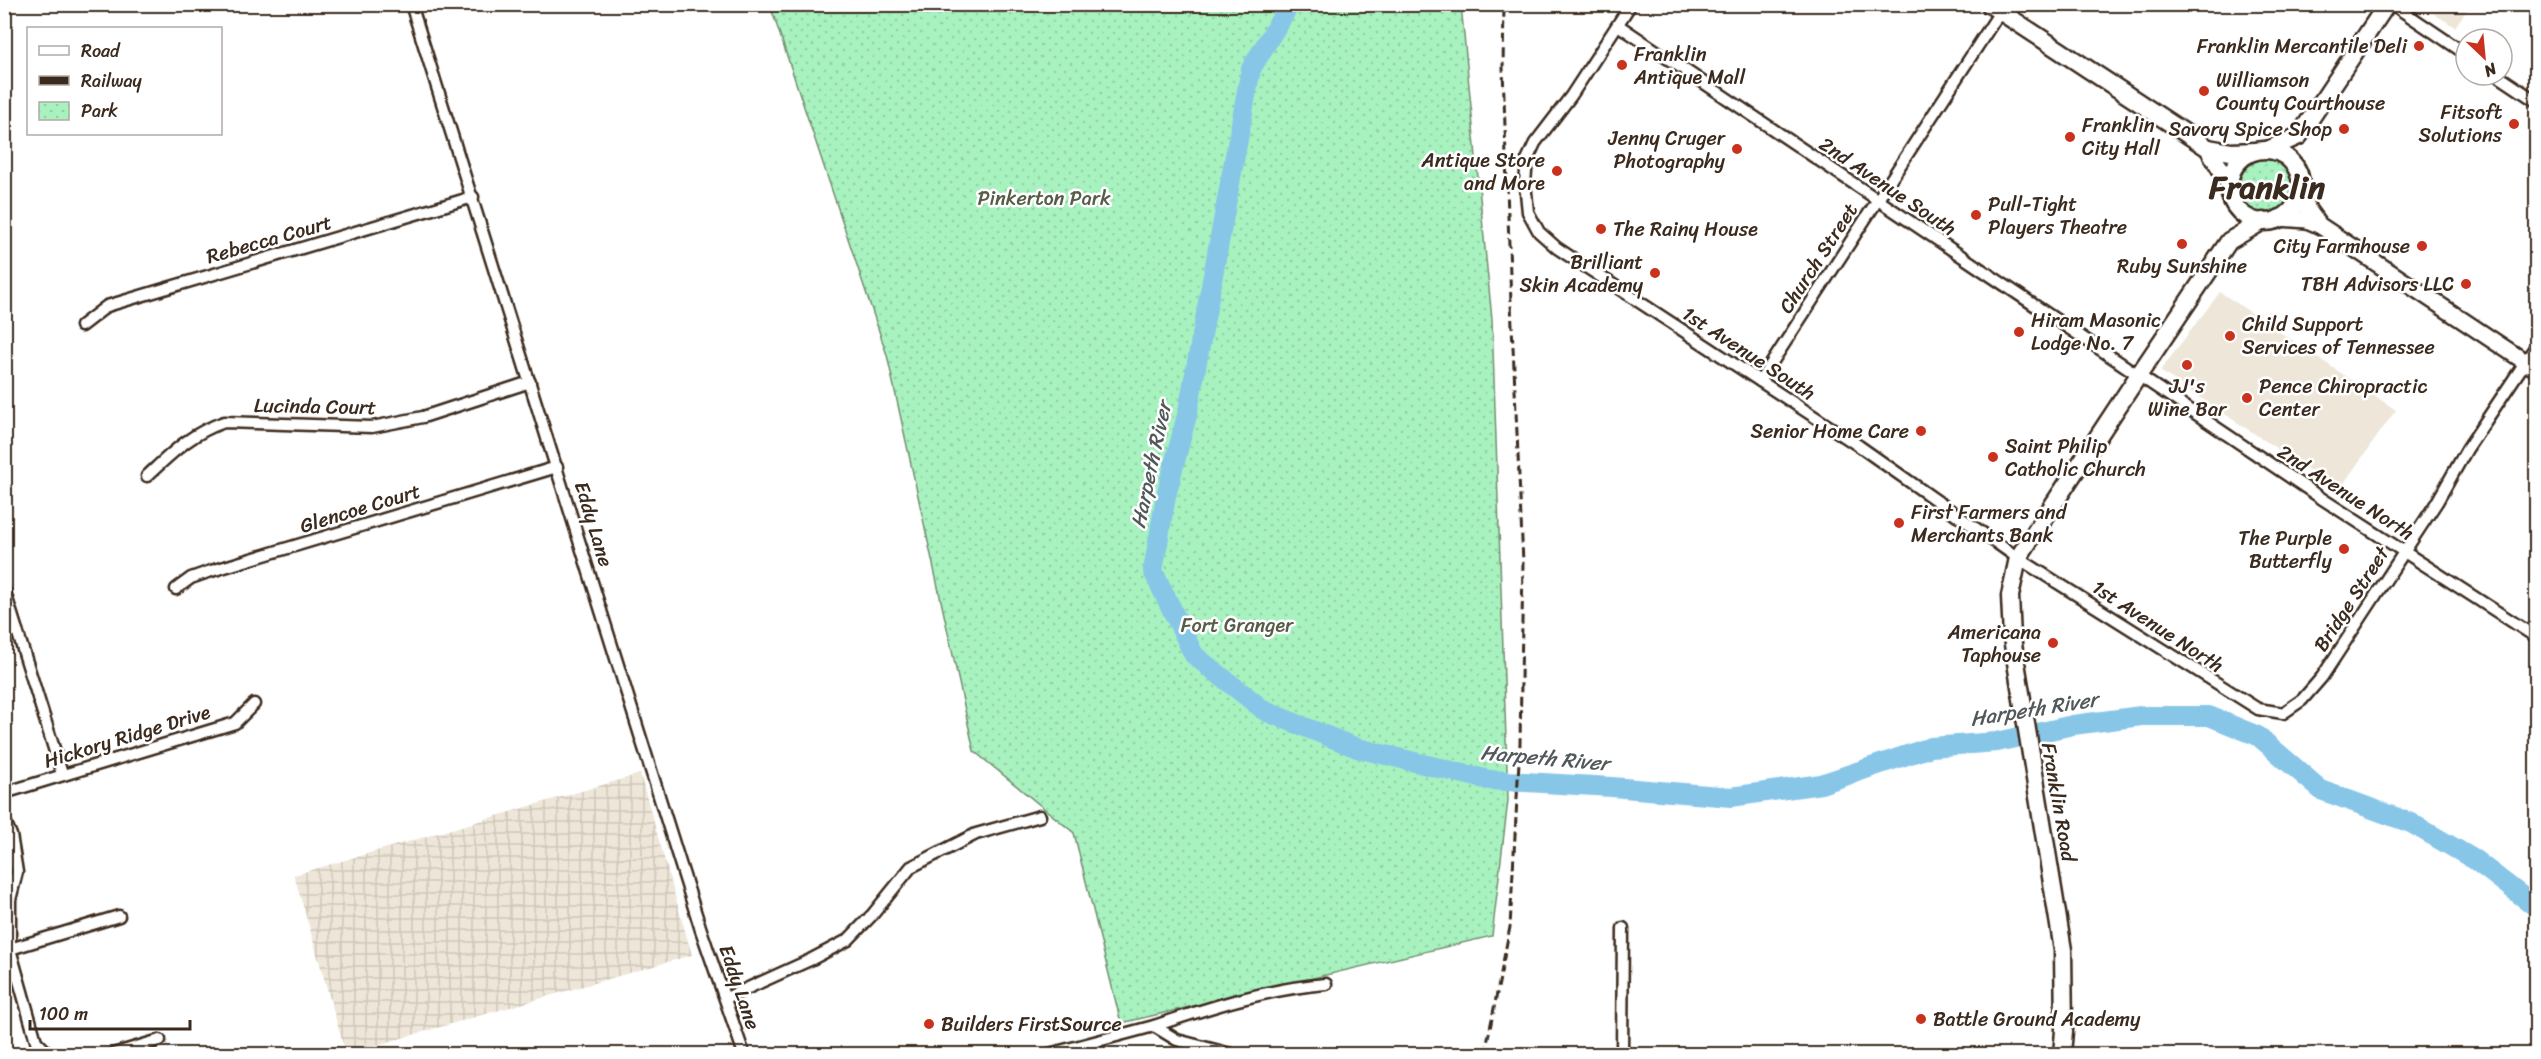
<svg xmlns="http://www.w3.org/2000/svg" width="2541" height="1059" font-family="Sriracha,sans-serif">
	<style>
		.built { fill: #eee7d9 }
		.industrial { fill: url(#industrial-grid) }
		.park { fill: url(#park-dots); stroke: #728e6f; stroke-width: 1.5 }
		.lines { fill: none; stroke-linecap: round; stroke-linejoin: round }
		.river { stroke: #88c6e8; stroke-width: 20 }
		.street-casing { stroke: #3b2a1e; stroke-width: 15 }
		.secondary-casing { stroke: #3b2a1e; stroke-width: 20 }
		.primary-casing { stroke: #3b2a1e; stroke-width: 21 }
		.street { stroke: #fff; stroke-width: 10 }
		.secondary { stroke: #fff; stroke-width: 15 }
		.primary { stroke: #fff; stroke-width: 16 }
		.rail { stroke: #3b2a1e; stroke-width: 3; stroke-dasharray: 9 4.5; stroke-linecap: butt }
		.poi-dot { fill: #c8321e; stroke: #fff; stroke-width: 2 }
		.labels { text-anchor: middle; stroke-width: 5; stroke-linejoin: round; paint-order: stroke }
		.poi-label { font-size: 20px; fill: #3b2a1e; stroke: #fff; text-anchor: start }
		.street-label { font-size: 20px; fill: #3b2a1e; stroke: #fff }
		.park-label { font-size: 20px; fill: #565c46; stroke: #fff }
		.water-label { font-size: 21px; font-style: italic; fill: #52595b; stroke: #fff }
		.town-label { font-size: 32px; font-weight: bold; fill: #3b2a1e; stroke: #fff }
	</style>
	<defs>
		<pattern id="industrial-grid" width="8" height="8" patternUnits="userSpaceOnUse" patternTransform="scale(1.5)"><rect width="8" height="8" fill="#eee7d9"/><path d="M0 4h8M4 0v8" fill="none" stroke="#cdc6ba"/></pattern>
		<pattern id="park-dots" width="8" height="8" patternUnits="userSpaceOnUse" patternTransform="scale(1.5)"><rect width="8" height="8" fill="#a8f2c0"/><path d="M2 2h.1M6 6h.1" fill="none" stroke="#92d0a5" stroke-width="1.8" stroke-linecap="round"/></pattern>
	</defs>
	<rect width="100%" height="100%" fill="#fff"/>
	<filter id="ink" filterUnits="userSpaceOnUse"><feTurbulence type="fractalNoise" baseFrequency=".0167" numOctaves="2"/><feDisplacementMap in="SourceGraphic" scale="12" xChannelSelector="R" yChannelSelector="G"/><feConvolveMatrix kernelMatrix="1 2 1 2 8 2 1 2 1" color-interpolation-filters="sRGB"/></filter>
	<g filter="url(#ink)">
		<g class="built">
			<path d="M 2420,5 L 2470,5 L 2455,27 Z"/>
			<path d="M 2220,292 L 2396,410 L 2339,490 L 2160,371 Z"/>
		</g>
		<path class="industrial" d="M 640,774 L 692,955 L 346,1054 L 294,875 Z"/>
		<g class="park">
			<path d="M 770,5 L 1461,5 L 1492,319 L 1508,800 L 1492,936 L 1121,1023 L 1074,833 L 974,751 L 887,355 Z"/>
			<circle cx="2267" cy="187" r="28"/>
		</g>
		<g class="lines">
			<path class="river" d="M 1290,4 L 1251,69 L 1188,411 L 1166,496 L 1153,571 L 1194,655 L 1265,711 L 1357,748 L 1489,780 L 1612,787 L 1731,797 L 1821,784 L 1931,747 L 1997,742 L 2073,725 L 2141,716 L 2209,716 L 2258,736 L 2321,790 L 2411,823 L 2475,860 L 2536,907"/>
			<g class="street-casing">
				<g id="street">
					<path d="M 411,4 L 701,930 L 744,1054"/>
					<path d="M 1631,4 L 1571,96 L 1535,143 L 1527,160 L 1525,183 L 1528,212 L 1539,232 L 1557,248 L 1859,446 L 2018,558 L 2258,709 L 2283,713 L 2302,700 L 2322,677 L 2437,502 L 2467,449 L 2536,346"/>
					<path d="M 2392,4 L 2466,54"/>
					<path d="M 1618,25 L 2324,500 L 2536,637"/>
					<path d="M 2497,75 L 2536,101"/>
					<path d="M 81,326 L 107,306 L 473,197"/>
					<path d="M 1760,381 L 2005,4"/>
					<path d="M 147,476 C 173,452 190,434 224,422 L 372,427 L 423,417 L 530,382"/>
					<path d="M 4,589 L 62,774"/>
					<path d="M 176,589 L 191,578 L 208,572 L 557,467"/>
					<path d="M 4,793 L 235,723 L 254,704"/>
					<path d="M 4,819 L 11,835 L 17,872 L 10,900 L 10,949 L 36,1041 L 49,1054"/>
					<path d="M 10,949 L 119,916"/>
					<path d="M 726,998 L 810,960 L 848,940 L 873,914 L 911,867 L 976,834 L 1040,816"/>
					<path d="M 1154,1026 C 1211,1007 1266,989 1326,984"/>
					<path d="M 113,1054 L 160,1040"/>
					<path d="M 1049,1054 L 1154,1026 L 1177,1040 L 1231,1054"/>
					<path d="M 1622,1054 L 1623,928"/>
				</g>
			</g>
			<g class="secondary-casing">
				<g id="secondary">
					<path d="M 2301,190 L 2308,210 L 2319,225"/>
					<path d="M 2279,218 L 2307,220 L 2319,225 L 2536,369"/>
				</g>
			</g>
			<g class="primary-casing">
				<g id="primary">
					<path d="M 1989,4 L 2208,148 L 2230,185"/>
					<path d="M 2208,148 L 2231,152 L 2256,151"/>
					<path d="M 2267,150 L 2299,136 L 2387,4"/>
					<circle cx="2265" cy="186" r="36"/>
					<path d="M 2062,1054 L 2064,1031 L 2063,950 L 2012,638 L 2010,596 L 2018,558 L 2138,376 L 2229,241 L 2263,221"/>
				</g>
			</g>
			<use href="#street" class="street"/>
			<use href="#secondary" class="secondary"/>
			<use href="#primary" class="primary"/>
			<path class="rail" d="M 1485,1054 L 1510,927 L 1520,743 L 1523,562 L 1511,304 L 1503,68 L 1504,4"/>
		</g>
	</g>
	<g class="poi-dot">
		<circle cx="2419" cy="46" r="6"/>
		<circle cx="1622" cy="65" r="6"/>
		<circle cx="2204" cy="91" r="6"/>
		<circle cx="2514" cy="124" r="6"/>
		<circle cx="2344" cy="129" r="6"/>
		<circle cx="2070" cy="137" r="6"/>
		<circle cx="1737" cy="149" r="6"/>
		<circle cx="1557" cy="171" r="6"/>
		<circle cx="1976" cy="215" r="6"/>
		<circle cx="1601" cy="229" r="6"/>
		<circle cx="2182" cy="244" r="6"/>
		<circle cx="2422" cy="246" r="6"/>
		<circle cx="1655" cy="273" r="6"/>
		<circle cx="2466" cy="284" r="6"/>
		<circle cx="2019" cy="332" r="6"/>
		<circle cx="2230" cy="336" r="6"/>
		<circle cx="2187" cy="365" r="6"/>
		<circle cx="2247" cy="398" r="6"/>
		<circle cx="1921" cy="431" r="6"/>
		<circle cx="1993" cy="457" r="6"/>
		<circle cx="1899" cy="523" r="6"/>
		<circle cx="2344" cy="549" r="6"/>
		<circle cx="2053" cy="643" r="6"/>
		<circle cx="1921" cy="1019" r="6"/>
		<circle cx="929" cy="1024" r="6"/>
	</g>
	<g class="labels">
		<g class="poi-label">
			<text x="2407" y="53" text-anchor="end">Franklin Mercantile Deli</text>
			<text x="1634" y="61">Franklin<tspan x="1634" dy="23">Antique Mall</tspan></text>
			<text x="2216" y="87">Williamson<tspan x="2216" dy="23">County Courthouse</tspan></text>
			<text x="2502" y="119" text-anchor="end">Fitsoft<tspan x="2502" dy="23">Solutions</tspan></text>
			<text x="2082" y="132">Franklin<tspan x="2082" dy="23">City Hall</tspan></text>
			<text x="2332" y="136" text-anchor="end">Savory Spice Shop</text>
			<text x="1725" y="145" text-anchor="end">Jenny Cruger<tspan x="1725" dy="23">Photography</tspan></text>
			<text x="1545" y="167" text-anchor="end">Antique Store<tspan x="1545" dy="23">and More</tspan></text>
			<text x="1988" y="211">Pull-Tight<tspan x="1988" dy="23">Players Theatre</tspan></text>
			<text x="1613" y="236">The Rainy House</text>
			<text x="2410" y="253" text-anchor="end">City Farmhouse</text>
			<text x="1643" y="269" text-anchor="end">Brilliant<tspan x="1643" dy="23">Skin Academy</tspan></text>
			<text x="2182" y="273" text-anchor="middle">Ruby Sunshine</text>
			<text x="2454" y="291" text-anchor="end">TBH Advisors LLC</text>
			<text x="2031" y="327">Hiram Masonic<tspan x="2031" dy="23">Lodge No. 7</tspan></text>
			<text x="2242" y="331">Child Support<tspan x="2242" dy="23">Services of Tennessee</tspan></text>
			<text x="2187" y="393" text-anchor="middle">JJ's<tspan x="2187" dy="23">Wine Bar</tspan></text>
			<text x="2259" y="393">Pence Chiropractic<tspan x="2259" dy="23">Center</tspan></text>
			<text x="1909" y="438" text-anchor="end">Senior Home Care</text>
			<text x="2005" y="453">Saint Philip<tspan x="2005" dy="23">Catholic Church</tspan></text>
			<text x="1911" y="519">First Farmers and<tspan x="1911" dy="23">Merchants Bank</tspan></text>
			<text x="2332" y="545" text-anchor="end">The Purple<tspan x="2332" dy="23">Butterfly</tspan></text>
			<text x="2041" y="639" text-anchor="end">Americana<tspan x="2041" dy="23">Taphouse</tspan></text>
			<text x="1933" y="1026">Battle Ground Academy</text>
			<text x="941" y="1031">Builders FirstSource</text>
		</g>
		<g class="street-label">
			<text transform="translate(1888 186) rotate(34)" y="7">2nd Avenue South</text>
			<text transform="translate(269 239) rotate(-16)" y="7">Rebecca Court</text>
			<text transform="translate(1818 258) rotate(-57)" y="7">Church Street</text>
			<text transform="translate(1749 353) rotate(33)" y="7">1st Avenue South</text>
			<text transform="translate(315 406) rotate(1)" y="7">Lucinda Court</text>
			<text transform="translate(2346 492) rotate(33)" y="7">2nd Avenue North</text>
			<text transform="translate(360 508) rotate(-17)" y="7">Glencoe Court</text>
			<text transform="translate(594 524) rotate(73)" y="7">Eddy Lane</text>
			<text transform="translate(2351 599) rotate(-57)" y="7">Bridge Street</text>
			<text transform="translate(2158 626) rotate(33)" y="7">1st Avenue North</text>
			<text transform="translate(127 736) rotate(-17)" y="7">Hickory Ridge Drive</text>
			<text transform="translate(2059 802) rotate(80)" y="7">Franklin Road</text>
			<text transform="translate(740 987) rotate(71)" y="7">Eddy Lane</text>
		</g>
		<g class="park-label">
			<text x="1044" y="205">Pinkerton Park</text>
			<text x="1237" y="632">Fort Granger</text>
		</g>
		<g class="water-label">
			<text transform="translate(1151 465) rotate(-78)" y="7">Harpeth River</text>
			<text transform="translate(2034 709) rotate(-9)" y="7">Harpeth River</text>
			<text transform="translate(1545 758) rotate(5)" y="7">Harpeth River</text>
		</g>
		<g class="town-label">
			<text x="2267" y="198">Franklin</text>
		</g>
	</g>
	<rect width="2541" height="1059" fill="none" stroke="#fff" stroke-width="24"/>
	<rect x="12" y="12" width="2517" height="1035" fill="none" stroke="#3b2a1e" stroke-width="2" filter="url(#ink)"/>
	<rect x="27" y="27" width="195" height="108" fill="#ffffff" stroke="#b1aaa5" stroke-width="1.5"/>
	<rect x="39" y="46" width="30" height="9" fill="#ffffff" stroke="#b1aaa5" stroke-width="1.5"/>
	<text x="81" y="57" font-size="18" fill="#3b2a1e">Road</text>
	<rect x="39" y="76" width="30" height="9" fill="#3b2a1e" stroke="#b1aaa5" stroke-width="1.5"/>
	<text x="81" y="87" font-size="18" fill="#3b2a1e">Railway</text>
	<rect x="39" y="102" width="30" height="18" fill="url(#park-dots)" stroke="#b1aaa5" stroke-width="1.5"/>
	<text x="81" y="117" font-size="18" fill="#3b2a1e">Park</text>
	<g transform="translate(2484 57) rotate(154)"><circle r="28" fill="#ffffff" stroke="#b1aaa5" stroke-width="1.5"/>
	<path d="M0-4.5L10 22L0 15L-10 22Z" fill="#c8321e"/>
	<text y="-9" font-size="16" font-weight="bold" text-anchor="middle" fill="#3b2a1e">N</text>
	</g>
	<path d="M30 1020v9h160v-9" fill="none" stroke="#3b2a1e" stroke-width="3"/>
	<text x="39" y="1020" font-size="18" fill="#3b2a1e" stroke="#ffffff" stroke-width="4.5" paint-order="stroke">100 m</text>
</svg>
